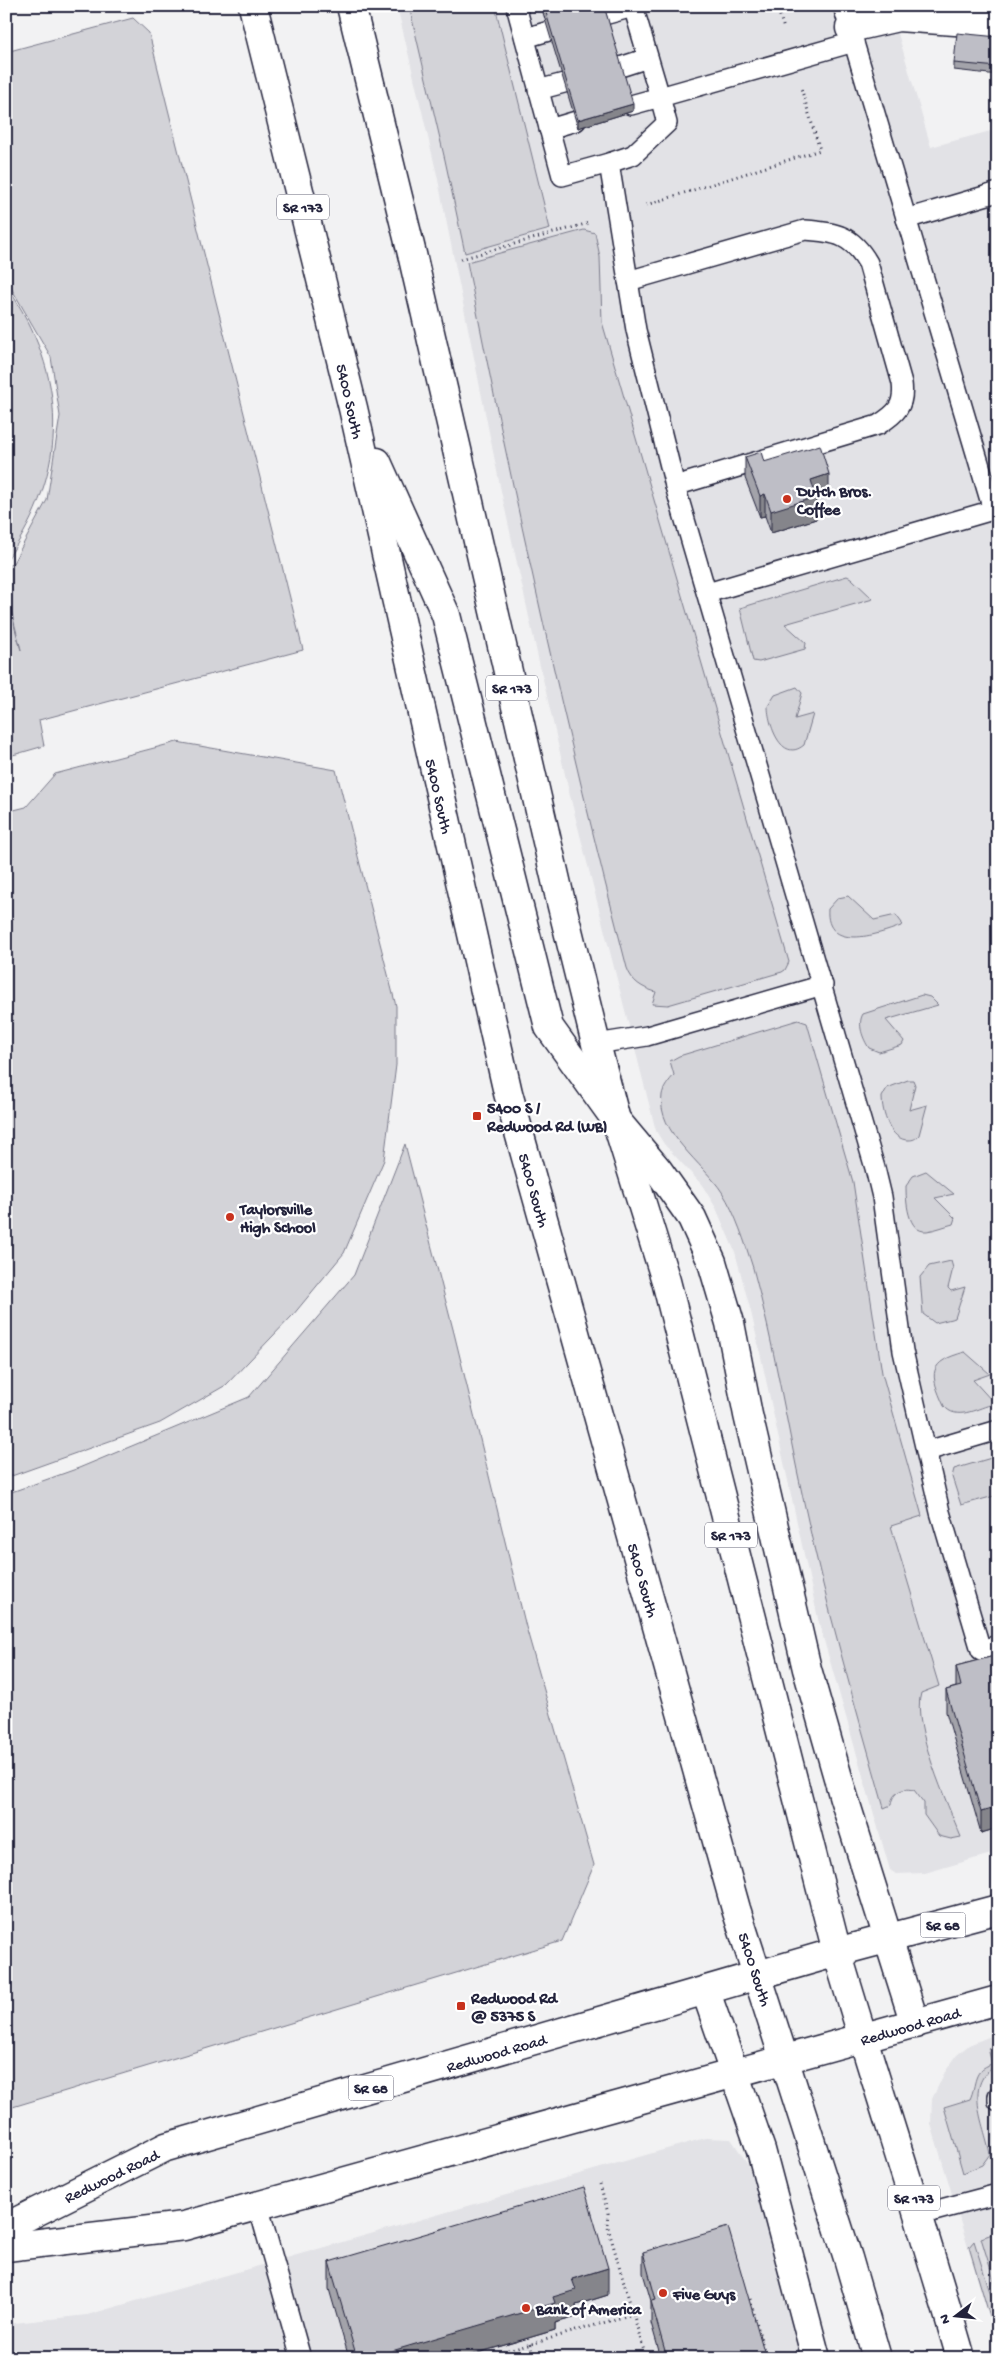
<svg xmlns="http://www.w3.org/2000/svg" width="1004" height="2364" font-family="'Gochi Hand',sans-serif">
	<style>
		.built { fill: #e2e2e6 }
		.green { fill: #d3d3d8; stroke: #7a7a8a }
		.lines { fill: none; stroke-linecap: round; stroke-linejoin: round }
		.service-casing { stroke: #22223b; stroke-width: 22 }
		.minor-casing { stroke: #22223b; stroke-width: 31 }
		.primary-casing { stroke: #22223b; stroke-width: 31 }
		.path { stroke: #22223b; stroke-width: 3; stroke-dasharray: 1 4; stroke-linecap: butt }
		.service { stroke: #fff; stroke-width: 19 }
		.minor { stroke: #fff; stroke-width: 28 }
		.primary { stroke: #fff; stroke-width: 28 }
		.wall { fill: #a3a3aa; stroke: #22223b }
		.shaded-wall { fill: #85858b; stroke: #22223b }
		.building { fill: #bebec6; stroke: #22223b }
		.poi-dot { fill: #c8321e; stroke: #fff; stroke-width: 2 }
		.labels { text-anchor: middle; stroke-width: 4.5; stroke-linejoin: round; paint-order: stroke }
		.shield { fill: #fff; stroke: #646476; stroke-width: 1 }
		.shield-label { font-size: 15px; font-weight: bold; fill: #22223b }
		.street-label { font-size: 16px; fill: #22223b; stroke: #fff }
		.poi-label { font-size: 16px; font-weight: bold; fill: #22223b; stroke: #fff; text-anchor: start }
	</style>
	<rect width="100%" height="100%" fill="#f2f2f3"/>
	<filter id="ink" filterUnits="userSpaceOnUse"><feTurbulence type="fractalNoise" baseFrequency=".02" numOctaves="2"/><feDisplacementMap in="SourceGraphic" scale="10" xChannelSelector="R" yChannelSelector="G"/><feConvolveMatrix kernelMatrix="1 2 1 2 8 2 1 2 1" color-interpolation-filters="sRGB"/></filter>
	<g filter="url(#ink)">
		<g class="built">
			<path d="M 397,6 L 890,6 L 931,147 L 998,129 L 998,1852 L 925,1873 L 896,1874 L 890,1870 L 819,1623 L 752,1316 L 735,1252 L 716,1208 L 702,1185 L 664,1144 L 656,1131 L 570,796 L 537,653 L 501,491 L 437,175 Z"/>
			<path d="M 998,2033 L 998,2347 L 931,2124 L 932,2099 L 945,2072 L 957,2055 L 969,2045 Z"/>
			<path d="M 705,2138 L 731,2139 L 748,2164 L 784,2283 L 804,2358 L 6,2358 L 6,2324 L 87,2315 Z"/>
		</g>
		<g class="green">
			<path d="M 409,6 L 495,6 L 550,229 L 465,253 L 445,160 Z"/>
			<path d="M 133,18 L 149,33 L 303,650 L 39,720 L 44,746 L 6,757 L 6,620 L 12,618 L 21,650 L 6,590 L 6,567 L 13,563 L 47,500 L 60,416 L 51,357 L 6,279 L 6,52 Z"/>
			<path d="M 584,230 L 595,233 L 600,257 L 602,322 L 789,962 L 785,970 L 782,972 L 668,1005 L 652,1004 L 656,992 C 642,988 632,982 627,968 C 566,734 514,499 467,262 Z"/>
			<path d="M 6,285 C 69,377 70,469 6,561 Z"/>
			<path d="M 847,576 L 851,578 L 873,599 L 785,624 L 806,643 L 805,649 L 759,662 L 753,661 L 740,608 Z"/>
			<path d="M 797,687 L 802,693 L 795,719 L 813,714 L 804,745 C 781,764 768,723 768,706 L 775,695 Z"/>
			<path d="M 177,742 L 336,770 L 396,1006 L 396,1065 L 384,1160 L 344,1253 L 293,1315 L 226,1385 L 160,1423 L 6,1478 L 6,812 L 26,807 L 55,774 Z"/>
			<path d="M 848,896 L 874,920 L 896,915 L 902,923 L 901,926 C 877,935 825,952 828,909 L 838,898 Z"/>
			<path d="M 922,995 L 930,997 L 938,1005 L 886,1020 L 904,1041 L 902,1045 L 879,1052 L 869,1048 C 863,1039 857,1024 863,1014 Z"/>
			<path d="M 798,1020 L 807,1023 L 853,1182 L 882,1373 L 922,1516 L 891,1526 L 939,1686 L 921,1693 C 911,1724 948,1805 961,1837 L 951,1839 L 939,1836 L 924,1815 L 924,1803 L 914,1790 C 902,1787 892,1793 891,1805 L 884,1808 C 855,1705 825,1602 803,1498 C 786,1421 774,1344 753,1268 C 745,1243 736,1214 722,1192 C 704,1164 656,1132 662,1095 C 663,1088 669,1081 674,1075 L 670,1061 L 679,1056 Z"/>
			<path d="M 908,1080 L 913,1080 L 915,1085 L 909,1110 L 927,1105 L 919,1135 C 916,1139 913,1140 909,1140 C 890,1141 882,1112 882,1097 L 887,1088 Z"/>
			<path d="M 405,1144 L 454,1333 L 526,1627 L 594,1865 L 562,1941 L 6,2109 L 6,1494 L 79,1468 L 249,1397 L 354,1275 Z"/>
			<path d="M 926,1171 L 954,1194 L 935,1198 L 955,1218 L 953,1224 C 945,1226 935,1230 927,1231 C 907,1233 906,1200 906,1186 L 913,1176 Z"/>
			<path d="M 951,1261 L 953,1268 L 948,1288 L 951,1291 L 965,1287 L 955,1318 L 935,1323 L 923,1314 L 920,1277 L 929,1266 Z"/>
			<path d="M 965,1352 L 990,1374 L 973,1380 L 993,1402 L 990,1405 C 976,1409 956,1421 944,1406 C 929,1373 928,1362 965,1352 Z"/>
			<path d="M 998,1456 L 998,1495 L 961,1505 L 952,1477 L 954,1469 Z"/>
			<path d="M 998,2045 L 998,2064 C 962,2083 984,2123 990,2154 L 982,2165 L 963,2173 L 944,2107 L 970,2099 C 977,2084 972,2070 992,2064 L 988,2048 Z"/>
			<path d="M 998,2232 L 998,2293 L 981,2238 Z"/>
			<path d="M 974,2241 L 998,2318 L 998,2344 L 969,2247 Z"/>
		</g>
		<g class="lines">
			<g class="service-casing">
				<g id="service">
					<path d="M 516,6 L 562,176 L 609,163"/>
					<path d="M 604,15 L 633,7"/>
					<path d="M 525,38 L 549,31"/>
					<path d="M 854,42 L 660,97 L 667,123 L 633,155 L 609,163 L 636,330 L 675,486 L 875,1168 L 882,1197 L 903,1351 L 940,1512 L 981,1650 L 998,1645"/>
					<path d="M 620,67 L 648,58"/>
					<path d="M 538,90 L 564,83"/>
					<path d="M 631,105 L 660,97 L 633,6"/>
					<path d="M 549,129 L 576,121"/>
					<path d="M 906,219 L 998,192"/>
					<path d="M 628,281 L 805,230 C 836,232 852,235 868,263 L 902,383 C 905,406 896,414 878,425 L 675,486"/>
					<path d="M 707,593 L 993,510 L 843,6"/>
					<path d="M 596,1044 L 647,1036 L 823,985"/>
					<path d="M 927,1451 L 998,1430"/>
					<path d="M 998,2096 L 998,2101"/>
					<path d="M 258,2205 L 301,2358"/>
					<path d="M 919,2215 L 998,2194"/>
				</g>
			</g>
			<g class="minor-casing">
				<path id="minor" d="M 850,28 L 898,17 L 998,24"/>
			</g>
			<g class="primary-casing">
				<g id="primary">
					<path d="M 253,6 L 353,408 L 508,1093 L 736,1909 L 848,2258 L 877,2358"/>
					<path d="M 351,6 L 412,254 L 560,898 L 596,1044 L 616,1120 L 666,1281 L 837,1952 C 877,2088 922,2222 961,2358"/>
					<path d="M 377,462 L 446,615 L 549,1027 L 616,1120 L 658,1170 L 692,1218 L 712,1262 L 730,1323 L 748,1415 L 807,1669 L 843,1795 L 915,2024"/>
					<path d="M 706,1992 L 761,2150 L 816,2358"/>
					<path d="M 6,2227 L 166,2147 L 837,1952 L 998,1909"/>
					<path d="M 6,2247 L 184,2226 L 998,2000"/>
				</g>
			</g>
			<g class="path">
				<path d="M 777,6 L 784,29"/>
				<path d="M 646,205 L 820,150 L 801,88"/>
				<path d="M 461,259 L 589,223"/>
				<path d="M 600,2184 L 608,2213 L 607,2224 L 646,2358"/>
				<path d="M 750,2299 L 766,2358"/>
				<path d="M 530,2344 L 534,2358"/>
				<path d="M 484,2358 L 633,2314"/>
			</g>
			<use href="#service" class="service"/>
			<use href="#minor" class="minor"/>
			<use href="#primary" class="primary"/>
		</g>
		<g class="wall">
			<path d="M 541,6 L 604,6 L 633,111 L 578,128 Z"/>
			<path d="M 998,37 L 998,75 L 954,70 L 954,63 Z"/>
			<path d="M 745,457 L 764,462 L 829,496 L 816,500 L 816,519 L 771,533 L 765,516 L 760,517 L 745,478 Z"/>
			<path d="M 998,1655 L 998,1828 L 981,1833 L 946,1712 L 946,1690 L 956,1687 L 956,1666 Z"/>
			<path d="M 643,2252 L 766,2358 L 661,2358 L 651,2323 L 651,2301 L 643,2273 Z"/>
			<path d="M 329,2262 L 608,2295 L 576,2305 L 576,2317 L 555,2323 L 555,2330 L 461,2358 L 349,2358 L 329,2289 Z"/>
		</g>
		<g class="shaded-wall">
			<path d="M 633,104 L 633,111 L 578,128 L 578,120 Z"/>
			<path d="M 829,474 L 829,496 L 816,500 L 816,519 L 771,533 L 771,511 L 811,480 Z"/>
			<path d="M 765,494 L 765,516 L 760,517 L 760,496 Z"/>
			<path d="M 998,1807 L 998,1828 L 981,1833 L 981,1812 Z"/>
			<path d="M 608,2268 L 608,2295 L 576,2305 L 576,2317 L 555,2323 L 555,2330 L 461,2358 L 368,2358 L 553,2297 L 572,2279 Z"/>
		</g>
		<g class="building">
			<path d="M 544,6 L 604,6 L 633,104 L 578,120 Z"/>
			<path d="M 957,33 L 998,37 L 998,67 L 954,63 Z"/>
			<path d="M 820,445 L 829,474 L 811,480 L 816,497 L 771,511 L 765,494 L 760,496 L 745,457 L 761,452 L 764,462 Z"/>
			<path d="M 998,1655 L 998,1807 L 981,1812 L 946,1690 L 961,1686 L 956,1666 Z"/>
			<path d="M 584,2187 L 608,2268 L 572,2279 L 576,2290 L 553,2297 L 555,2303 L 368,2358 L 357,2358 L 329,2262 Z"/>
			<path d="M 728,2227 L 766,2358 L 667,2358 L 651,2301 L 656,2300 L 643,2252 Z"/>
		</g>
	</g>
	<g class="poi-dot">
		<circle cx="787" cy="499" r="5"/>
		<rect x="472" y="1111" width="10" height="10" rx="2.5"/>
		<circle cx="230" cy="1217" r="5"/>
		<rect x="456" y="2001" width="10" height="10" rx="2.5"/>
		<circle cx="663" cy="2293" r="5"/>
		<circle cx="526" cy="2308" r="5"/>
	</g>
	<g class="labels">
		<g class="shield">
			<rect x="277" y="194.5" width="52" height="25" rx="4"/>
			<rect x="486" y="675.5" width="52" height="25" rx="4"/>
			<rect x="705" y="1522.5" width="52" height="25" rx="4"/>
			<rect x="920.5" y="1912.5" width="45" height="25" rx="4"/>
			<rect x="348.5" y="2075.5" width="45" height="25" rx="4"/>
			<rect x="888" y="2185.5" width="52" height="25" rx="4"/>
		</g>
		<g class="shield-label">
			<text x="303" y="212">SR 173</text>
			<text x="512" y="693">SR 173</text>
			<text x="731" y="1540">SR 173</text>
			<text x="943" y="1930">SR 68</text>
			<text x="371" y="2093">SR 68</text>
			<text x="914" y="2203">SR 173</text>
		</g>
		<g class="street-label">
			<text transform="translate(351 401) rotate(77)" y="6">5400 South</text>
			<text transform="translate(440 796) rotate(77)" y="6">5400 South</text>
			<text transform="translate(535 1190) rotate(74)" y="6">5400 South</text>
			<text transform="translate(644 1580) rotate(74)" y="6">5400 South</text>
			<text transform="translate(756 1969) rotate(72)" y="6">5400 South</text>
			<text transform="translate(910 2025) rotate(-16)" y="6">Redwood Road</text>
			<text transform="translate(496 2052) rotate(-16)" y="6">Redwood Road</text>
			<text transform="translate(111 2175) rotate(-26)" y="6">Redwood Road</text>
		</g>
		<g class="poi-label">
			<text x="797" y="496">Dutch Bros.<tspan x="797" dy="18">Coffee</tspan></text>
			<text x="487" y="1113">5400 S /<tspan x="487" dy="18">Redwood Rd (WB)</tspan></text>
			<text x="240" y="1214">Taylorsville<tspan x="240" dy="18">High School</tspan></text>
			<text x="471" y="2003">Redwood Rd<tspan x="471" dy="18">@ 5375 S</tspan></text>
			<text x="673" y="2299">Five Guys</text>
			<text x="536" y="2314">Bank of America</text>
		</g>
	</g>
	<rect width="1004" height="2364" fill="none" stroke="#fff" stroke-width="25"/>
	<rect x="12" y="12" width="979" height="2339" fill="none" stroke="#22223b" stroke-width="2" filter="url(#ink)"/>
	<g transform="translate(956 2316) rotate(254)" stroke="#ffffff" stroke-width="4" paint-order="stroke">
	<path d="M0-4L9 19L0 12L-9 19Z" fill="#22223b"/>
	<text y="-8" font-size="14" font-weight="bold" text-anchor="middle" fill="#22223b">N</text>
	</g>
</svg>
